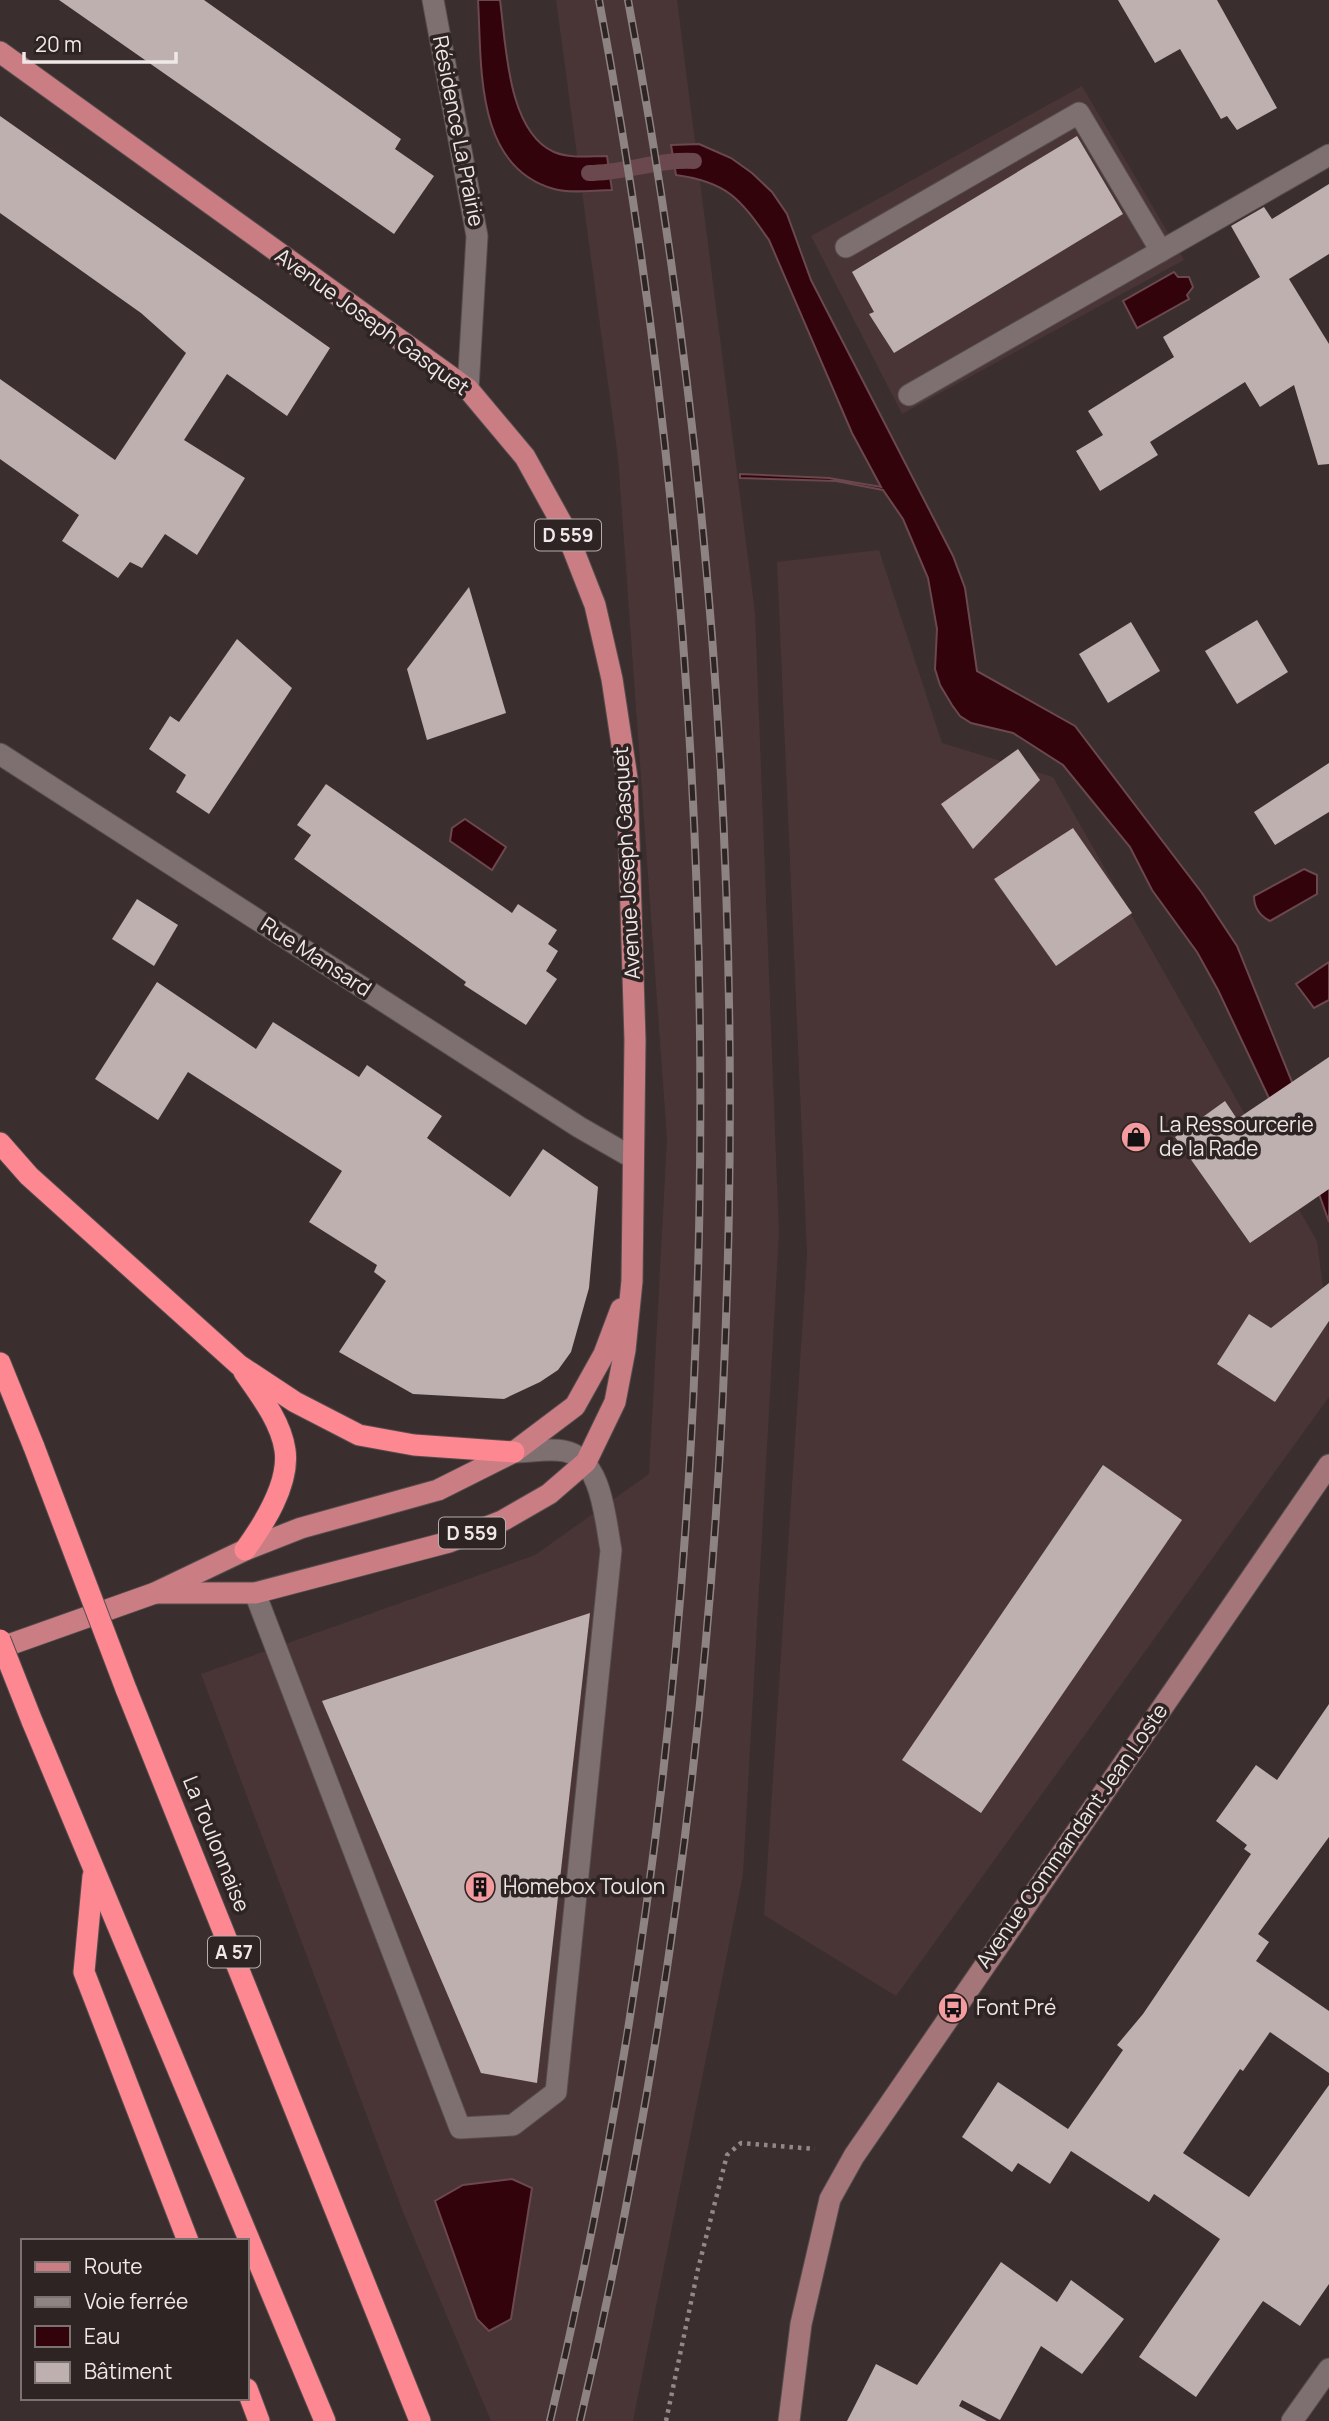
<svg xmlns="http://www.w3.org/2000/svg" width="1329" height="2421" font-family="Manrope,sans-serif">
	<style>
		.built { fill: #493536 }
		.water { fill: #32030b; stroke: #6b484d; stroke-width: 2 }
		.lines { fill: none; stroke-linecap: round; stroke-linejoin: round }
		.stream { stroke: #6b484d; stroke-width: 16 }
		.building { fill: #bfb0b0 }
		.lane-casing { stroke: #574d4d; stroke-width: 23 }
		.street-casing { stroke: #574d4d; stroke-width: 23 }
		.secondary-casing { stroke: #574d4d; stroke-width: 23 }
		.primary-casing { stroke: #574d4d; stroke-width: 23 }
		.highway-casing { stroke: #574d4d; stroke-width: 23 }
		.path { stroke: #928888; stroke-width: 4.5; stroke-dasharray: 3.5 5; stroke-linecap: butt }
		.lane { stroke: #7e6f70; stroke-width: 21 }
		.street { stroke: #7e6f70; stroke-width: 21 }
		.secondary { stroke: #a4767a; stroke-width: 21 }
		.primary { stroke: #ca7e84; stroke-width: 21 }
		.highway { stroke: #fd8891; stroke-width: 21 }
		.rail-casing { stroke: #8d8383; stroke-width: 8 }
		.rail { stroke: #2f2424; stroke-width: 5; stroke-dasharray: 16; stroke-linecap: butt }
		.highway-bridge-casing { stroke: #574d4d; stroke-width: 23; stroke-linecap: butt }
		.highway-bridge { stroke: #fd8891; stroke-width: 21 }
		.labels { text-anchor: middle; stroke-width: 7; stroke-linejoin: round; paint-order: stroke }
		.shield { fill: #2f2424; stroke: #b6adad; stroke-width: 2 }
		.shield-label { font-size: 19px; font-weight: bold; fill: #f0e8e8 }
		.street-label { font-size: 21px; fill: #f0e8e8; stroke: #2f2424 }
		.poi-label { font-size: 21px; fill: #f0e8e8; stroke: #2f2424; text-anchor: start }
	</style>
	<rect width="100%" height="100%" fill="#3a2e2e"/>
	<g class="built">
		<path d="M 556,0 L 677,0 L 755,613 L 779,1233 L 743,1875 L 633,2421 L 491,2421 L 403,2212 L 201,1674 L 535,1555 L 649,1474 L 667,1139 L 618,458 Z"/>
		<path d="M 1082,86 L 1184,260 L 902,414 L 811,236 Z"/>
		<path d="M 879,550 L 942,743 L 1053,777 L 1317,1241 L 1329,1334 L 1329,1397 L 896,1996 L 764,1915 L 807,1255 L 777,562 Z"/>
	</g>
	<g class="water">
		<path d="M 478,0 L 500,0 C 506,43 507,131 554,152 C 571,159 589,156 607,156 L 612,190 C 594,190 571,194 554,189 C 474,167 482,65 478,0 Z"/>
		<path d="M 699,144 L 731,158 L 752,173 L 772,192 L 787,214 L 811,280 L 953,556 L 965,588 L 977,671 L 1075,726 L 1202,893 L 1237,946 L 1292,1082 L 1329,1150 L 1329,1222 L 1315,1183 L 1268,1096 L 1218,990 L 1197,952 L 1152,890 L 1130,847 L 1063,765 L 1013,733 L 971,723 L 960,716 L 952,705 L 940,685 L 935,669 L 937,629 L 928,578 L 903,519 L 883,490 L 836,481 L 740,478 L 740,474 L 829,478 L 881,487 L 852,433 L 769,240 C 740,199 728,182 676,175 L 671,145 Z"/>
		<path d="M 1174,272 L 1178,277 L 1189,277 L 1193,287 L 1187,295 L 1189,299 L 1137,328 L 1123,301 Z"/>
		<path d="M 465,819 L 506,847 L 492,870 L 450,841 L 452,828 Z"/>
		<path d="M 1304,869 L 1317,875 L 1317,894 L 1270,921 C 1260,916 1254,907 1254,896 Z"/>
		<path d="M 1329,962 L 1329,1000 L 1314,1008 L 1296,984 Z"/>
		<path d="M 512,2179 L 532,2188 L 511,2319 L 489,2331 L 477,2319 L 435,2201 L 463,2185 Z"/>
	</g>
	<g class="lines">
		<path class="stream" d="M 589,173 C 625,173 658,159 694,161"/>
	</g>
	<g class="building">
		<path d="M 59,0 L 204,0 L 401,139 L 395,149 L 434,176 L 394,234 Z"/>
		<path d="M 1118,0 L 1217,0 L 1277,108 L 1237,130 L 1227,116 L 1221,119 L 1180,49 L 1155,63 Z"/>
		<path d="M 0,116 L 330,348 L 287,416 L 227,374 L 184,440 L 245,478 L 197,555 L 165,534 L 142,568 L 130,562 L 118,578 L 62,541 L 79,515 L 0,459 L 0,379 L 115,460 L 186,353 L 141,313 L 0,213 Z"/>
		<path d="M 1077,136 L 1123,214 L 894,353 L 869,314 L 874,312 L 852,272 Z"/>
		<path d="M 1329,184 L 1329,254 L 1289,279 L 1329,344 L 1329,464 L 1318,465 L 1294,385 L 1260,407 L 1245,382 L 1150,442 L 1158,455 L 1100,491 L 1076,451 L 1103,435 L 1088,411 L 1174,357 L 1163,337 L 1260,277 L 1231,226 L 1264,207 L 1272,219 Z"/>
		<path d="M 469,587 L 506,713 L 427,740 L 407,669 Z"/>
		<path d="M 1257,620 L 1288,672 L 1237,704 L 1205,651 Z"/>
		<path d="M 1131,622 L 1160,671 L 1108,703 L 1079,654 Z"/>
		<path d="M 237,639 L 292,688 L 209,814 L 176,792 L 186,775 L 149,749 L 170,716 L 179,722 Z"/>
		<path d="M 1018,749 L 1040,780 L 973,849 L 941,804 Z"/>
		<path d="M 1329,763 L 1329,812 L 1275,845 L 1254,812 Z"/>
		<path d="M 326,784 L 512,913 L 518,904 L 557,930 L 548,944 L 558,951 L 546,971 L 557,979 L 526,1025 L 464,985 L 466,982 L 294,859 L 311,835 L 297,825 Z"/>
		<path d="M 1073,828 L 1132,913 L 1056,966 L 994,879 Z"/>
		<path d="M 137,899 L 178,925 L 154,966 L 112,939 Z"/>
		<path d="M 157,982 L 256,1049 L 273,1022 L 359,1077 L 367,1065 L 442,1116 L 427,1138 L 510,1197 L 543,1149 L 598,1187 L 589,1288 L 571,1352 L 558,1370 L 540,1382 L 504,1399 L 413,1394 L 339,1352 L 386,1281 L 374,1272 L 377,1265 L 309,1222 L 342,1171 L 188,1072 L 158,1120 L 95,1079 Z"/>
		<path d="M 1329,1057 L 1329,1189 L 1250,1243 L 1175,1137 L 1225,1101 L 1237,1119 Z"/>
		<path d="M 1329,1283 L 1329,1321 L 1275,1402 L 1217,1364 L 1249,1314 L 1271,1328 Z"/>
		<path d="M 1103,1465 L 1182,1520 L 981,1813 L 902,1760 Z"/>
		<path d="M 590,1613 L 537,2083 L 481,2073 L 322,1701 Z"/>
		<path d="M 1329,1704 L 1329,1837 L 1258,1934 L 1269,1942 L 1256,1961 L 1329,2011 L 1329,2073 L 1270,2032 L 1243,2071 L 1240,2069 L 1183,2153 L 1249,2197 L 1329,2085 L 1329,2284 L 1300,2326 L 1263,2301 L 1196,2397 L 1139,2357 L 1220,2239 L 1154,2194 L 1149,2202 L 1071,2151 L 1050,2184 L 1018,2163 L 1012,2172 L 962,2137 L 998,2082 L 1068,2129 L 1123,2050 L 1117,2045 L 1143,2014 L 1251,1854 L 1244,1849 L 1247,1845 L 1216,1821 L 1256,1765 L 1277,1780 Z"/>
		<path d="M 1001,2262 L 1057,2302 L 1071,2280 L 1124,2319 L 1082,2374 L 1041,2346 L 1000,2420 L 962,2400 L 959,2406 L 987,2421 L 847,2421 L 876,2364 L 917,2385 Z"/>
	</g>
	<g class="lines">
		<g class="lane-casing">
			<g id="lane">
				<path d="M 433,0 L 477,236 L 468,389"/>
				<path d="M 846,247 L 1079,113 L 1161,251"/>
				<path d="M 909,395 L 1329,155"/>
				<path d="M 255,1593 L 460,2128 L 513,2125 L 556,2092 L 611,1550 C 605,1519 602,1458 564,1451 C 548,1448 530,1452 514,1452"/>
			</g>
		</g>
		<g class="street-casing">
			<g id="street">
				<path d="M 0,754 L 579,1127 L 633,1158"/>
				<path d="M 1292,2421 L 1329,2369"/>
			</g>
		</g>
		<g class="secondary-casing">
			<path id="secondary" d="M 789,2421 L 801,2324 L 830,2199 L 854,2156 L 1329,1465"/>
		</g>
		<g class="primary-casing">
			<g id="primary">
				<path d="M 0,52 L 468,389 L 525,457 L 566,531 L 595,605 L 612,679 L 627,778 L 635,1040 L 632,1281 L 625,1350 L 615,1402 L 586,1462 L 549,1494 L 502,1521 L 449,1542 L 255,1593 L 155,1593"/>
				<path d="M 0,1648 L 155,1593 L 245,1550 L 301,1528 L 438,1490 L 514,1452 L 575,1406 L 604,1354 L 621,1309"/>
			</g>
		</g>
		<g class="highway-casing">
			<g id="highway">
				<path d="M 0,1143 L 29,1176 L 239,1365 L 295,1402 L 359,1435 L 414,1445 L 514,1452"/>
				<path d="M 0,1363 L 34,1447"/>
				<path d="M 244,1372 C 260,1395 281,1422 285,1450 C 290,1484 263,1525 245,1550"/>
				<path d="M 126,1689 L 420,2421"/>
				<path d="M 32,1721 L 325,2421"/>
				<path d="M 93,1876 L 84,1972 L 188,2241"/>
				<path d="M 247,2389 L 259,2421"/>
			</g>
		</g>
		<path class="path" d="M 666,2421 L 698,2269 L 727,2155 L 741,2143 L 815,2149"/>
		<use href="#lane" class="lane"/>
		<use href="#street" class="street"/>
		<use href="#secondary" class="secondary"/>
		<use href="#primary" class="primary"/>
		<use href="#highway" class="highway"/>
		<g class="rail-casing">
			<g id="rail">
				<path d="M 550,2421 C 736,1642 746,786 599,0"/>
				<path d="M 580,2421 C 765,1639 776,789 628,0"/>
			</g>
		</g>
		<use href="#rail" class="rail"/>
		<g class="highway-bridge-casing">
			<g id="highway-bridge">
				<path d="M 34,1447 L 126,1689"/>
				<path d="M 0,1640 L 32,1721"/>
			</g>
		</g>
		<use href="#highway-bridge" class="highway-bridge"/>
	</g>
	<defs>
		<g id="shop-disc" transform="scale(1.575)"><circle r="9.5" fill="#f49b9f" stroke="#2f2424"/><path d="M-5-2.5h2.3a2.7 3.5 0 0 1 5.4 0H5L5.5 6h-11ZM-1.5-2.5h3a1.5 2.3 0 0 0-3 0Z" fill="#111"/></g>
		<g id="building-disc" transform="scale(1.575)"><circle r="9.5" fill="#f49b9f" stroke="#2f2424"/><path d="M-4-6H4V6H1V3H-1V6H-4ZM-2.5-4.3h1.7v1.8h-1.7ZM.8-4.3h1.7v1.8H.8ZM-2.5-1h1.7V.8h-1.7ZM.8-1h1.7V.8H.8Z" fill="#111"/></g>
		<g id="bus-disc" transform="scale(1.575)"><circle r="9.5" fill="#f49b9f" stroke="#2f2424"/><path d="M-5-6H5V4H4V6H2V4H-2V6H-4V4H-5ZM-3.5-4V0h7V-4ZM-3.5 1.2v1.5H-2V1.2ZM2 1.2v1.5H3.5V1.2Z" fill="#111"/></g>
	</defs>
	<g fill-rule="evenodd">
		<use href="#shop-disc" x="1136" y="1137"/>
		<use href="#building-disc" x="480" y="1887"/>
		<use href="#bus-disc" x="953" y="2008"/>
	</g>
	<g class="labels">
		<g class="shield">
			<rect x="535" y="519.5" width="66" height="31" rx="5"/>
			<rect x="439" y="1517.5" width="66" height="31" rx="5"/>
			<rect x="208" y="1936.5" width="52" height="31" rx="5"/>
		</g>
		<g class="shield-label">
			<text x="568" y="542">D 559</text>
			<text x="472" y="1540">D 559</text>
			<text x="234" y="1959">A 57</text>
		</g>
		<g class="street-label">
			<text transform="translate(458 131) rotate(79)" y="7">Résidence La Prairie</text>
			<text transform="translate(372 322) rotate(36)" y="7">Avenue Joseph Gasquet</text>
			<text transform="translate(627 863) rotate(-93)" y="7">Avenue Joseph Gasquet</text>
			<text transform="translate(316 957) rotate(33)" y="7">Rue Mansard</text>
			<text transform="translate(1072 1836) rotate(-55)" y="7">Avenue Commandant Jean Loste</text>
			<text transform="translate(216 1844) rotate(68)" y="7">La Toulonnaise</text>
		</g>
		<g class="poi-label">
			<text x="1159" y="1132">La Ressourcerie<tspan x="1159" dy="24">de la Rade</tspan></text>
			<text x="503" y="1894">Homebox Toulon</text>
			<text x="976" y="2015">Font Pré</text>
		</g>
	</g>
	<rect x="21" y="2239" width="228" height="161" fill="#2f2424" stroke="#7c7272" stroke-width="2"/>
	<rect x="35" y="2262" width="35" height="10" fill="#ca7e84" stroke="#7c7272" stroke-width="2"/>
	<text x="84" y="2274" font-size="21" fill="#f0e8e8">Route</text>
	<rect x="35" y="2297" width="35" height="10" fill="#8d8383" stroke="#7c7272" stroke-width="2"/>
	<text x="84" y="2309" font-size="21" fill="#f0e8e8">Voie ferrée</text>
	<rect x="35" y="2326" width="35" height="21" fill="#32030b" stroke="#7c7272" stroke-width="2"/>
	<text x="84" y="2344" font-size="21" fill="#f0e8e8">Eau</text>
	<rect x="35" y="2362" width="35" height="21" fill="#bfb0b0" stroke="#7c7272" stroke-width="2"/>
	<text x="84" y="2379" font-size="21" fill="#f0e8e8">Bâtiment</text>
	<path d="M24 52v10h152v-10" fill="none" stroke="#f0e8e8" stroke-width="3.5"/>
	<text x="35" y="52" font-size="21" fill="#f0e8e8" stroke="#2f2424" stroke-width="5" paint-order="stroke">20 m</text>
</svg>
